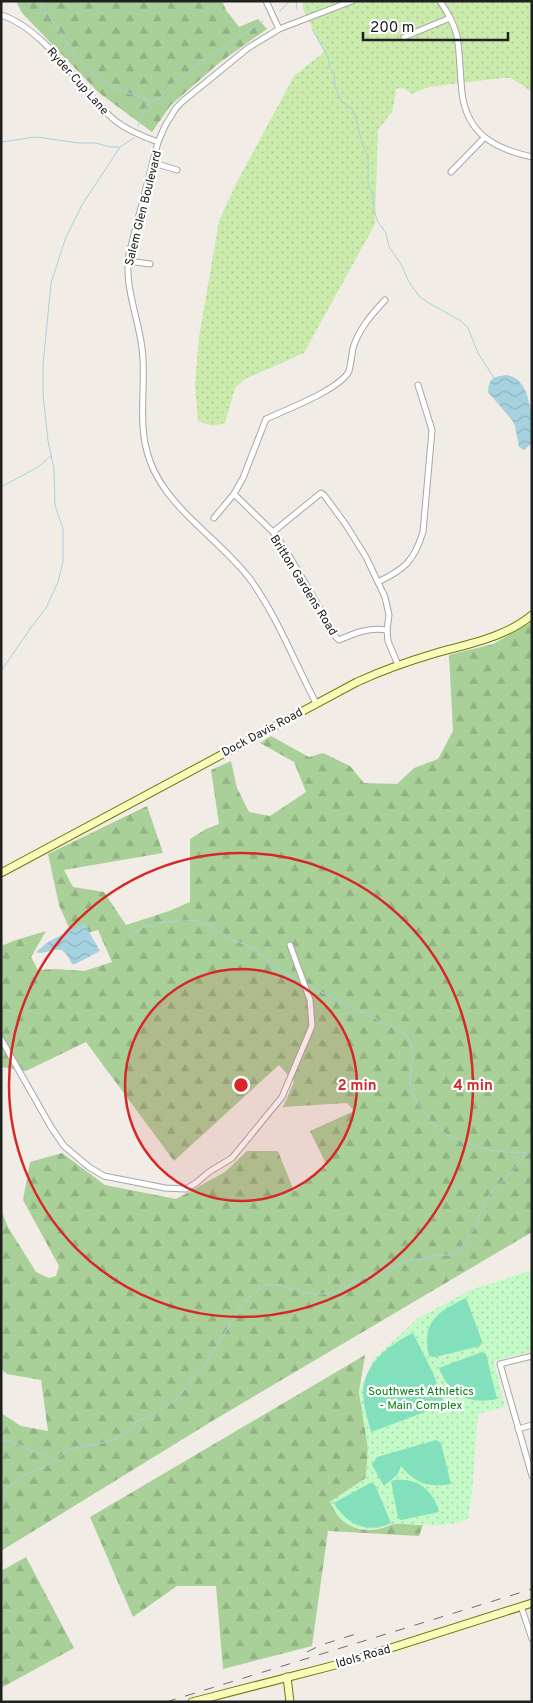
<svg xmlns="http://www.w3.org/2000/svg" width="533" height="1703" font-family="Overpass,sans-serif">
	<style>
		.grass { fill: url(#grass-dots) }
		.forest { fill: url(#forest-firs) }
		.park { fill: url(#park-dots) }
		.pitch { fill: #83e0bc }
		.water { fill: url(#water-waves) }
		.lines { fill: none; stroke-linecap: round; stroke-linejoin: round }
		.stream { stroke: #a6d2df; stroke-width: 1 }
		.street-casing { stroke: #a7a7a7; stroke-width: 7 }
		.secondary-casing { stroke: #6e7b03; stroke-width: 9 }
		.street { stroke: #fff; stroke-width: 5 }
		.secondary { stroke: #f8fbba; stroke-width: 7 }
		.rail { stroke: #6e6e6e; stroke-width: 1; stroke-dasharray: 10 10; stroke-linecap: butt }
		.ring { fill: none; stroke: #d62828; stroke-width: 2.5 }
		.labels { text-anchor: middle; stroke-width: 4.5; stroke-linejoin: round; paint-order: stroke }
		.street-label { font-size: 12px; fill: #202020; stroke: #fff }
		.park-label { font-size: 12px; fill: #0a8213; stroke: #fff }
		.centre { fill: #d62828; stroke: #fff; stroke-width: 2.5 }
		.ring-label { font-size: 15px; text-anchor: middle; font-weight: bold; fill: #d62828; stroke: #fff; stroke-width: 4.5; stroke-linejoin: round; paint-order: stroke }
	</style>
	<defs>
		<pattern id="grass-dots" width="8" height="8" patternUnits="userSpaceOnUse" patternTransform="scale(1.25)"><rect width="8" height="8" fill="#cbebac"/><path d="M2 2h.1M6 6h.1" fill="none" stroke="#aec994" stroke-width="1.8" stroke-linecap="round"/></pattern>
		<pattern id="forest-firs" width="22" height="20" patternUnits="userSpaceOnUse" patternTransform="scale(1.25)"><rect width="22" height="20" fill="#aad09a"/><path d="M5 1l3.5 6h-7zM16 11l3.5 6h-7z" fill="#92b284"/></pattern>
		<pattern id="park-dots" width="8" height="8" patternUnits="userSpaceOnUse" patternTransform="scale(1.25)"><rect width="8" height="8" fill="#c3fac7"/><path d="M2 2h.1M6 6h.1" fill="none" stroke="#a7d6ab" stroke-width="1.8" stroke-linecap="round"/></pattern>
		<pattern id="water-waves" width="16" height="10" patternUnits="userSpaceOnUse" patternTransform="scale(1.25)"><rect width="16" height="10" fill="#a6d2df"/><path d="M0 5q4-4 8 0t8 0" fill="none" stroke="#8fb4bf"/></pattern>
	</defs>
	<rect width="100%" height="100%" fill="#f1ede6"/>
	<path class="grass" d="M 303,1 L 532,1 L 532,92 L 511,78 L 502,78 L 429,87 L 411,94 C 407,89 402,87 396,89 L 395,98 L 392,112 L 378,130 L 375,224 L 304,353 L 245,379 L 235,388 L 225,423 L 213,426 L 198,421 L 195,384 L 199,337 L 219,221 L 237,182 L 294,76 L 324,52 L 303,9 Z"/>
	<g class="forest">
		<path d="M 16,1 L 222,1 L 226,10 L 239,27 L 258,19 L 267,29 L 219,63 L 171,105 L 152,132 L 98,92 L 22,13 Z"/>
		<path d="M 532,622 L 532,1232 L 214,1420 L 1,1551 L 1,1413 L 21,1426 L 48,1431 L 41,1380 L 7,1374 L 1,1369 L 1,1210 L 8,1227 L 36,1272 L 49,1278 L 56,1276 L 59,1266 L 23,1200 L 30,1162 L 62,1153 L 105,1185 L 176,1199 L 225,1172 L 247,1151 L 278,1151 L 294,1191 L 327,1166 L 310,1131 L 354,1111 L 347,1103 L 283,1107 L 294,1082 L 279,1065 L 174,1161 L 86,1042 L 26,1071 L 1,1067 L 1,946 L 16,940 L 46,931 L 31,957 L 38,970 L 55,969 L 84,971 L 112,962 L 98,930 L 73,937 L 59,905 L 48,854 L 147,806 L 163,853 L 64,870 L 73,887 L 104,892 L 126,925 L 169,911 L 190,902 L 190,839 L 206,829 L 219,824 L 211,770 L 231,761 L 237,788 L 249,812 L 270,816 L 306,792 L 294,762 L 260,743 L 271,736 L 309,757 L 323,753 L 350,766 L 364,783 L 397,784 L 414,768 L 438,759 L 453,731 L 449,655 L 493,644 Z"/>
		<path d="M 365,1355 L 359,1392 L 368,1448 L 366,1478 L 330,1502 C 342,1523 353,1533 379,1529 C 384,1528 389,1525 394,1524 C 403,1523 413,1525 423,1525 L 419,1536 L 328,1531 L 312,1646 L 223,1669 L 216,1586 L 177,1586 L 133,1617 L 90,1517 Z"/>
		<path d="M 26,1557 L 74,1648 L 1,1688 L 1,1571 Z"/>
	</g>
	<path class="park" d="M 532,1270 L 532,1351 L 494,1361 L 505,1407 L 478,1414 L 472,1492 L 468,1519 C 445,1530 419,1522 395,1524 C 390,1525 385,1527 380,1528 C 370,1530 359,1529 350,1525 C 339,1521 335,1511 330,1502 L 366,1478 L 368,1448 L 359,1392 L 374,1359 L 418,1318 L 471,1290 Z"/>
	<g class="pitch">
		<path d="M 466,1298 L 482,1341 L 480,1346 L 435,1357 L 429,1356 C 421,1321 438,1312 466,1298 Z"/>
		<path d="M 413,1333 L 433,1373 L 444,1402 L 441,1406 L 371,1432 C 368,1420 364,1407 363,1394 C 363,1364 389,1345 413,1333 Z"/>
		<path d="M 482,1352 L 486,1354 L 497,1399 C 469,1405 449,1395 439,1368 Z"/>
		<path d="M 436,1440 L 441,1443 L 451,1484 C 429,1488 415,1483 401,1466 L 398,1474 L 384,1486 L 372,1465 L 377,1457 Z"/>
		<path d="M 395,1480 C 418,1478 433,1490 439,1512 L 401,1520 L 398,1518 L 391,1481 Z"/>
		<path d="M 370,1483 L 375,1485 L 391,1523 C 367,1534 347,1525 334,1503 Z"/>
	</g>
	<g class="water">
		<path d="M 506,375 C 533,378 532,423 532,443 L 524,450 L 519,447 L 515,426 L 512,420 L 488,392 C 489,378 493,377 506,375 Z"/>
		<path d="M 84,923 L 100,951 L 75,964 L 72,964 C 70,961 68,956 65,953 C 58,944 45,956 36,952 L 48,942 Z"/>
	</g>
	<g class="lines">
		<g class="stream">
			<path d="M 39,1 C 56,24 76,62 98,78 C 111,88 136,96 152,101"/>
			<path d="M 296,1 L 297,9"/>
			<path d="M 280,11 L 290,1"/>
			<path d="M 312,29 L 328,57 L 330,68 L 334,72 L 335,87 L 341,100 L 352,109 L 355,115 L 363,146 L 368,155 L 368,183 L 373,194 L 374,210 L 378,222 L 386,233 L 389,247 L 401,264 L 409,282 L 419,296 L 429,303 L 461,321 L 468,328 L 478,353 L 494,378"/>
			<path d="M 138,126 L 146,107 L 153,101 L 159,99 L 171,85 L 210,56 L 263,21"/>
			<path d="M 1,142 L 36,137 L 79,143 L 96,143 L 110,147 L 119,147"/>
			<path d="M 1,487 L 38,467 L 51,456"/>
			<path d="M 1,671 L 30,629 L 46,608 L 58,582 L 63,561 L 63,529 L 55,505 L 54,469 L 48,441 L 43,394 L 43,365 L 51,283 L 66,237 L 82,205 L 120,147 L 134,138"/>
			<path d="M 129,935 L 144,927 L 160,923 L 182,920 L 196,921 L 211,926 L 235,941 L 252,947 L 281,971 L 301,982"/>
			<path d="M 307,985 L 403,1032 L 408,1037 L 413,1052 L 410,1078 L 411,1090 L 420,1107 L 435,1126 L 447,1135 L 480,1148 L 505,1152 L 527,1153"/>
			<path d="M 1,1440 L 10,1441 L 54,1460"/>
			<path d="M 1,1495 L 4,1490 L 24,1475 L 46,1466 L 70,1449 L 99,1444 L 118,1438 L 131,1429 L 137,1421 L 151,1415 L 175,1401 L 182,1393 L 192,1378 L 203,1368 L 242,1305 L 255,1292 L 266,1285 L 278,1285 L 306,1293 L 319,1294 L 334,1293 L 363,1278 L 411,1260 L 427,1258 L 438,1255 L 453,1255 C 477,1235 476,1215 491,1192 C 494,1187 499,1185 503,1181 C 513,1171 521,1159 532,1150"/>
		</g>
		<g class="street-casing">
			<g id="street">
				<path d="M 266,1 L 279,29"/>
				<path d="M 440,1 C 447,12 454,23 457,36 C 460,54 460,74 462,93 C 467,134 495,149 532,157"/>
				<path d="M 1,15 C 34,25 65,65 87,91 C 97,102 105,113 117,122 C 129,131 144,137 158,142"/>
				<path d="M 404,37 L 450,18"/>
				<path d="M 154,163 L 177,170"/>
				<path d="M 451,172 L 484,138"/>
				<path d="M 128,261 L 150,264"/>
				<path d="M 234,494 L 273,532 L 284,547 L 318,605 L 334,635 L 339,640 C 355,633 369,627 387,630"/>
				<path d="M 214,518 L 234,494 L 243,478 L 266,419 C 285,410 341,389 349,371 C 350,368 352,354 353,348 C 359,329 371,315 385,300"/>
				<path d="M 273,532 L 321,493 L 324,495 L 346,525 L 366,557 L 385,597 L 389,615 L 387,630 L 388,641 L 398,665"/>
				<path d="M 378,582 C 405,569 414,561 423,532 L 432,430 L 418,385"/>
				<path d="M 316,703 C 294,661 278,618 250,579 C 220,539 167,509 150,461 C 136,424 147,386 142,348 C 138,316 124,287 129,254 L 158,142 L 165,126 L 176,108 L 183,101 L 248,48 L 279,29 L 352,1"/>
				<path d="M 1,1039 L 51,1127 L 64,1146 L 89,1167 L 104,1176 L 165,1188 L 186,1189 L 196,1183 L 209,1172 L 232,1158 L 282,1097 L 312,1026 L 310,1000 L 290,945"/>
				<path d="M 532,1356 L 500,1364 L 532,1476"/>
				<path d="M 518,1429 L 532,1425"/>
				<path d="M 521,1606 L 532,1639"/>
			</g>
		</g>
		<g class="secondary-casing">
			<g id="secondary">
				<path d="M 1,873 L 357,682 C 383,670 409,661 436,653 C 468,644 506,637 532,615"/>
				<path d="M 287,1677 L 290,1702"/>
				<path d="M 192,1702 L 347,1662 L 532,1603"/>
			</g>
		</g>
		<use href="#street" class="street"/>
		<use href="#secondary" class="secondary"/>
		<g class="rail">
			<path d="M 307,1652 L 321,1645 L 362,1632"/>
			<path d="M 166,1702 L 532,1589"/>
		</g>
	</g>
	<circle cx="241" cy="1085" r="116" fill="#d62828" fill-opacity=".12"/>
	<g class="ring">
		<circle cx="241" cy="1085" r="116"/>
		<circle cx="241" cy="1085" r="232"/>
	</g>
	<g class="labels">
		<g class="street-label">
			<text transform="translate(78 81) rotate(48)" y="4">Ryder Cup Lane</text>
			<text transform="translate(143 208) rotate(-76)" y="4">Salem Glen Boulevard</text>
			<text transform="translate(304 585) rotate(58)" y="4">Britton Gardens Road</text>
			<text transform="translate(262 732) rotate(-28)" y="4">Dock Davis Road</text>
			<text transform="translate(363 1656) rotate(-16)" y="4">Idols Road</text>
		</g>
		<g class="park-label">
			<text x="421" y="1395">Southwest Athletics<tspan x="421" dy="14">- Main Complex</tspan></text>
		</g>
	</g>
	<circle cx="241" cy="1085" r="8" class="centre"/>
	<g class="ring-label">
		<text x="357" y="1090">2 min</text>
		<text x="473" y="1090">4 min</text>
	</g>
	<rect width="533" height="1703" fill="none" stroke="#202020" stroke-width="5"/>
	<path d="M363 32v8h145v-8" fill="none" stroke="#202020" stroke-width="2.5"/>
	<text x="370" y="32" font-size="15" fill="#202020" stroke="#ffffff" stroke-width="4" paint-order="stroke">200 m</text>
</svg>
